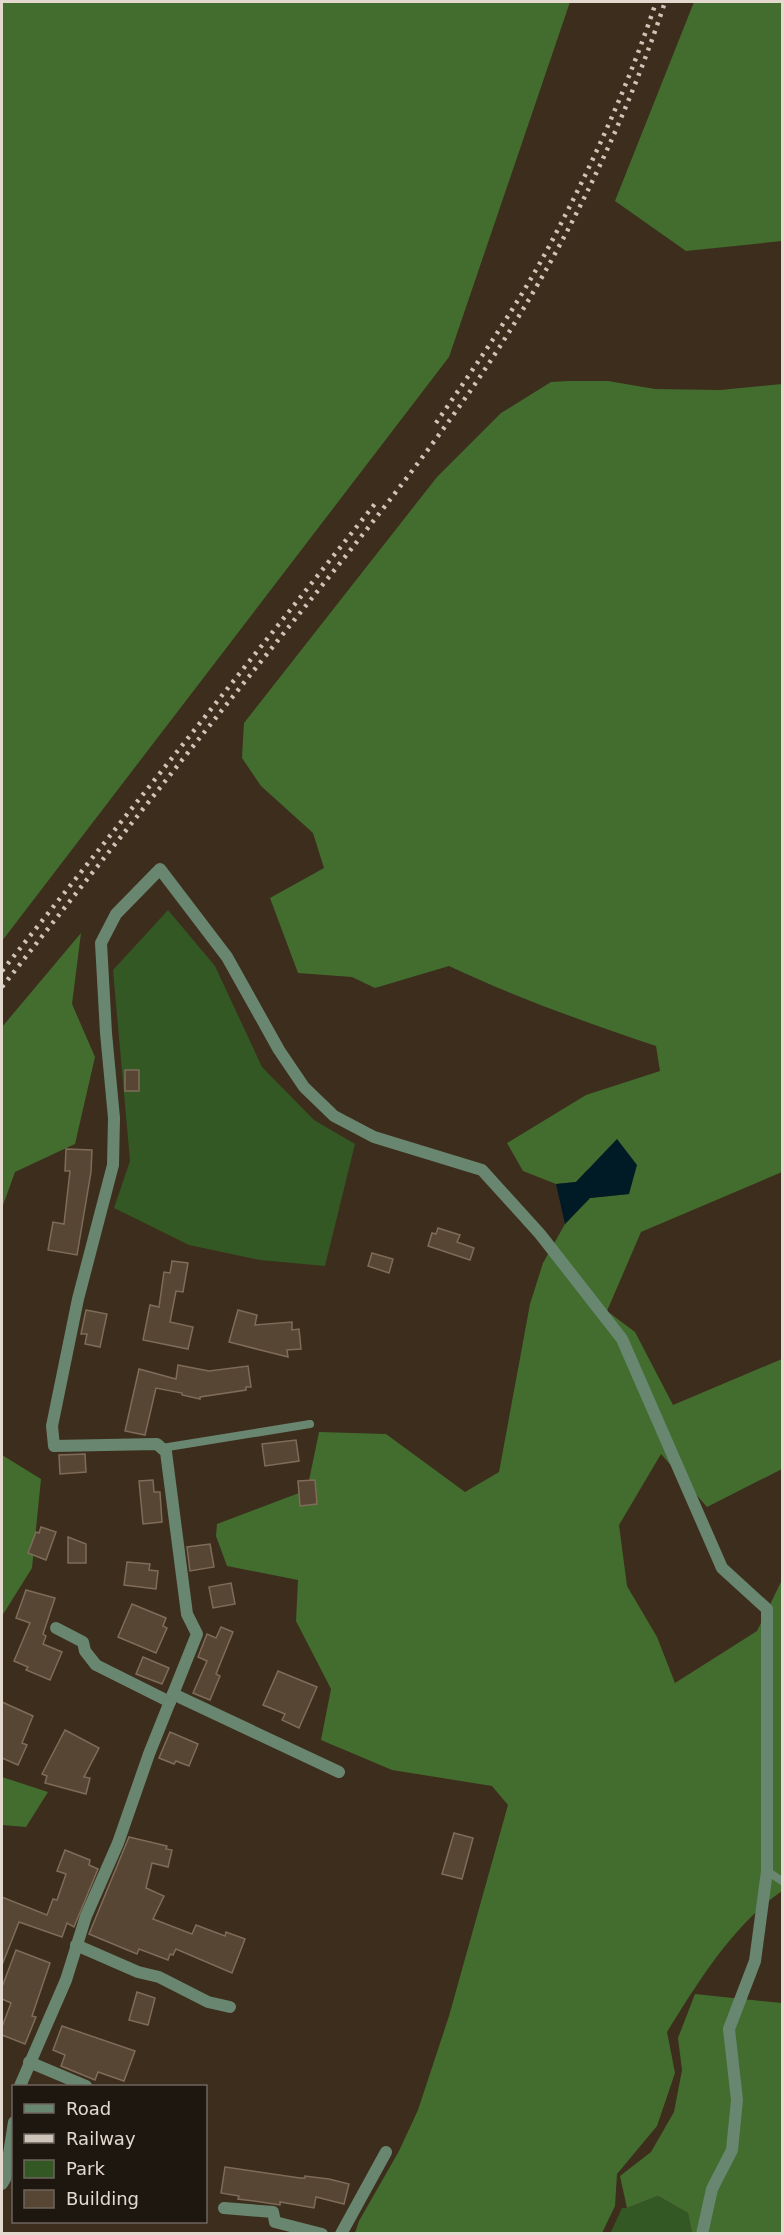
<svg xmlns="http://www.w3.org/2000/svg" width="784" height="2235" font-family="'DejaVu Sans',sans-serif">
	<style>
		.green { fill: #335823 }
		.forest { fill: #426d2f }
		.water { fill: #001a26 }
		.building { fill: #574634; stroke: #7e6c59; stroke-width: 1.5 }
		.lines { fill: none; stroke-linecap: round; stroke-linejoin: round }
		.lane { stroke: #698670; stroke-width: 8 }
		.street { stroke: #698670; stroke-width: 12 }
		.rail { stroke: #cfc4b9; stroke-width: 4.5; stroke-dasharray: 3 6; stroke-linecap: butt }
	</style>
	<rect width="100%" height="100%" fill="#3d2d1c"/>
	<g class="green">
		<path d="M 168,910 L 215,966 L 262,1067 L 314,1120 L 355,1144 L 325,1266 L 260,1260 L 189,1245 L 114,1208 L 130,1161 L 113,970 Z"/>
		<path d="M 658,2196 L 688,2213 L 692,2233 L 610,2234 L 622,2208 L 627,2208 Z"/>
	</g>
	<g class="forest">
		<path d="M 2,2 L 570,2 L 449,357 L 2,941 Z"/>
		<path d="M 694,2 L 782,2 L 782,241 L 686,251 L 615,201 Z"/>
		<path d="M 569,381 L 608,381 L 655,389 L 720,390 L 782,384 L 782,1172 L 641,1232 L 607,1311 L 635,1332 L 673,1405 L 782,1359 L 782,1469 L 707,1507 L 661,1454 L 619,1525 L 627,1586 L 657,1637 L 675,1683 L 757,1631 L 782,1580 L 782,1891 C 733,1925 698,1982 667,2032 L 675,2073 L 657,2126 L 617,2174 L 615,2206 L 602,2233 L 355,2233 L 359,2221 L 399,2151 L 418,2110 L 449,2016 L 508,1805 L 492,1786 L 392,1770 L 321,1740 L 331,1689 L 296,1621 L 298,1580 L 227,1566 L 216,1536 L 217,1524 L 307,1490 L 319,1432 L 386,1434 L 465,1492 L 499,1472 L 530,1304 L 543,1263 L 565,1224 L 590,1198 L 629,1194 L 587,1170 L 576,1182 L 556,1184 L 523,1171 L 507,1143 L 586,1095 L 660,1071 L 656,1046 C 585,1022 517,998 449,966 L 375,988 L 352,977 L 298,973 L 270,898 L 324,868 L 313,833 L 261,786 L 242,758 L 244,723 L 437,477 L 501,413 L 551,382 Z"/>
		<path d="M 81,933 L 72,1004 L 95,1057 L 75,1144 L 15,1172 L 2,1208 L 2,1027 Z"/>
		<path d="M 2,1455 L 41,1479 L 32,1568 L 2,1616 Z"/>
		<path d="M 2,1777 L 48,1792 L 26,1827 L 2,1825 Z"/>
		<path d="M 695,1994 L 782,2003 L 782,2233 L 692,2233 L 688,2213 L 658,2196 L 627,2208 L 620,2176 L 651,2152 L 674,2112 L 682,2070 L 678,2038 Z"/>
	</g>
	<path class="water" d="M 617,1139 L 637,1165 L 629,1194 L 590,1198 L 565,1224 L 556,1184 L 576,1182 Z"/>
	<g class="building">
		<rect x="125" y="1070" width="14" height="21"/>
		<path d="M 66,1149 L 92,1150 L 91,1172 L 77,1255 L 48,1250 L 53,1222 L 64,1224 L 70,1171 L 65,1171 Z"/>
		<path d="M 438,1228 L 460,1235 L 457,1242 L 474,1248 L 470,1260 L 428,1246 L 432,1233 L 436,1234 Z"/>
		<path d="M 372,1253 L 393,1259 L 389,1273 L 368,1266 Z"/>
		<path d="M 172,1261 L 188,1263 L 183,1292 L 176,1291 L 170,1322 L 193,1327 L 188,1349 L 143,1340 L 150,1305 L 159,1307 L 164,1272 L 170,1273 Z"/>
		<path d="M 86,1310 L 107,1314 L 100,1347 L 85,1344 L 87,1334 L 81,1334 Z"/>
		<path d="M 238,1310 L 257,1315 L 255,1325 L 292,1322 L 292,1330 L 299,1329 L 301,1349 L 287,1350 L 288,1357 L 229,1342 Z"/>
		<path d="M 178,1365 L 209,1371 L 248,1366 L 251,1387 L 246,1387 L 246,1390 L 200,1397 L 200,1399 L 182,1395 L 182,1393 L 156,1388 L 145,1435 L 125,1431 L 139,1369 L 176,1379 Z"/>
		<path d="M 296,1440 L 299,1461 L 265,1466 L 262,1444 Z"/>
		<path d="M 85,1454 L 86,1472 L 60,1474 L 59,1455 Z"/>
		<path d="M 153,1480 L 154,1492 L 160,1492 L 162,1522 L 143,1524 L 139,1481 Z"/>
		<path d="M 315,1480 L 317,1504 L 300,1506 L 298,1481 Z"/>
		<path d="M 41,1527 L 56,1532 L 46,1560 L 28,1553 L 36,1532 L 39,1533 Z"/>
		<path d="M 68,1537 L 86,1544 L 86,1563 L 68,1563 Z"/>
		<path d="M 210,1544 L 214,1567 L 190,1571 L 187,1547 Z"/>
		<path d="M 127,1562 L 150,1564 L 149,1570 L 158,1571 L 156,1589 L 124,1585 Z"/>
		<path d="M 231,1583 L 235,1604 L 213,1608 L 209,1587 Z"/>
		<path d="M 26,1590 L 55,1598 L 43,1634 L 46,1636 L 43,1644 L 62,1652 L 50,1680 L 26,1670 L 28,1667 L 14,1661 L 30,1623 L 16,1618 Z"/>
		<path d="M 132,1604 L 166,1618 L 163,1626 L 167,1628 L 156,1653 L 118,1637 Z"/>
		<path d="M 221,1627 L 233,1632 L 216,1674 L 220,1676 L 210,1700 L 193,1693 L 207,1661 L 198,1657 L 207,1634 L 216,1638 Z"/>
		<path d="M 143,1657 L 169,1668 L 162,1684 L 136,1674 Z"/>
		<path d="M 278,1671 L 317,1687 L 299,1728 L 282,1720 L 285,1714 L 263,1705 Z"/>
		<path d="M 2,1702 L 33,1716 L 22,1743 L 27,1745 L 18,1765 L 2,1758 Z"/>
		<path d="M 65,1730 L 99,1748 L 84,1777 L 90,1778 L 86,1794 L 45,1783 L 47,1776 L 42,1774 Z"/>
		<path d="M 170,1732 L 198,1744 L 189,1766 L 176,1761 L 174,1764 L 159,1758 Z"/>
		<path d="M 454,1833 L 473,1838 L 462,1879 L 442,1874 Z"/>
		<path d="M 129,1837 L 167,1846 L 166,1849 L 172,1850 L 168,1867 L 152,1863 L 146,1888 L 164,1896 L 153,1919 L 192,1934 L 196,1925 L 225,1936 L 226,1932 L 245,1939 L 232,1973 L 176,1949 L 173,1955 L 170,1954 L 168,1960 L 139,1949 L 137,1954 L 89,1934 Z"/>
		<path d="M 65,1850 L 90,1860 L 89,1865 L 98,1869 L 74,1927 L 67,1923 L 62,1937 L 19,1922 L 2,1965 L 2,1897 L 47,1915 L 53,1899 L 57,1900 L 66,1874 L 57,1871 Z"/>
		<path d="M 16,1950 L 50,1963 L 32,2016 L 36,2017 L 25,2044 L 2,2035 L 2,2027 L 11,2003 L 2,1999 L 2,1987 Z"/>
		<path d="M 137,1992 L 155,1998 L 148,2025 L 129,2020 Z"/>
		<path d="M 62,2026 L 135,2051 L 124,2081 L 98,2072 L 95,2080 L 61,2066 L 65,2055 L 53,2050 Z"/>
		<path d="M 225,2167 L 300,2178 L 305,2178 L 305,2176 L 329,2179 L 349,2184 L 344,2204 L 316,2197 L 314,2208 L 280,2202 L 280,2205 L 254,2201 L 238,2199 L 239,2196 L 221,2193 Z"/>
	</g>
	<g class="lines">
		<g class="lane">
			<path d="M 162,1448 L 310,1424"/>
			<path d="M 767,1871 L 782,1881"/>
		</g>
		<g class="street">
			<path d="M 56,1628 L 83,1642 L 85,1651 L 96,1665 L 170,1702"/>
			<path d="M 173,1694 L 339,1772"/>
			<path d="M 76,1945 L 138,1972 L 159,1977 L 208,2002 L 230,2007"/>
			<path d="M 29,2062 L 86,2086"/>
			<path d="M 20,2086 L 66,1980 L 86,1916 L 118,1843 L 149,1754 L 197,1634 L 187,1614 L 166,1452 L 157,1444 L 54,1446 L 52,1426 L 78,1299 L 113,1165 L 114,1118 L 106,1033 L 101,943 L 116,914 L 160,869 L 227,957 L 279,1050 L 304,1087 L 334,1116 L 374,1137 L 482,1170 L 540,1234 L 622,1339 L 722,1568 L 767,1609 L 767,1871 L 755,1961 L 729,2029 L 737,2100 L 732,2150 L 712,2189 L 702,2234"/>
			<path d="M 2,2184 L 5,2179 L 14,2122"/>
			<path d="M 224,2208 L 273,2212 L 275,2222 L 322,2234"/>
			<path d="M 341,2234 L 386,2152"/>
		</g>
		<g class="rail">
			<path d="M 436,423 C 478,362 521,301 555,235 C 594,161 630,81 656,2"/>
			<path d="M 2,971 L 378,500"/>
			<path d="M 2,987 C 91,874 181,761 271,649 C 340,563 410,478 473,387 C 554,269 620,138 665,2"/>
		</g>
	</g>
	<rect width="784" height="2235" fill="none" stroke="#e3d9cf" stroke-width="6"/>
	<rect x="12" y="2085" width="195" height="138" fill="#1e1710" stroke="#6d655c" stroke-width="1.5"/>
	<rect x="24" y="2104" width="30" height="9" fill="#698670" stroke="#6d655c" stroke-width="1.5"/>
	<text x="66" y="2115" font-size="18" fill="#e3d9cf">Road</text>
	<rect x="24" y="2134" width="30" height="9" fill="#cfc4b9" stroke="#6d655c" stroke-width="1.5"/>
	<text x="66" y="2145" font-size="18" fill="#e3d9cf">Railway</text>
	<rect x="24" y="2160" width="30" height="18" fill="#335823" stroke="#6d655c" stroke-width="1.5"/>
	<text x="66" y="2175" font-size="18" fill="#e3d9cf">Park</text>
	<rect x="24" y="2190" width="30" height="18" fill="#574634" stroke="#6d655c" stroke-width="1.5"/>
	<text x="66" y="2205" font-size="18" fill="#e3d9cf">Building</text>
</svg>
